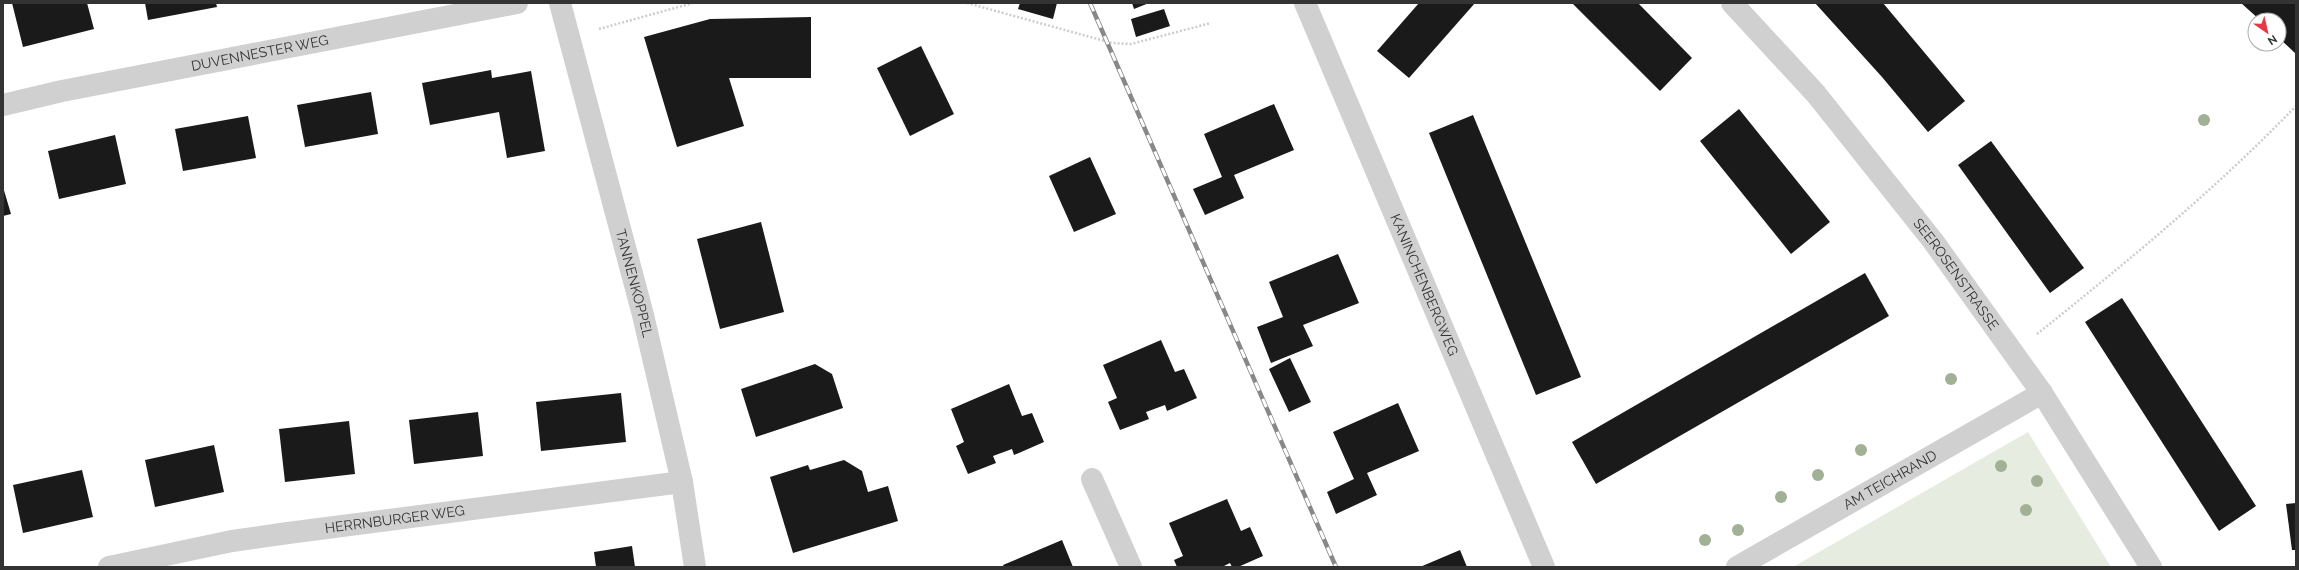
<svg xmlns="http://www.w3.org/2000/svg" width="2299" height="570" font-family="Raleway,sans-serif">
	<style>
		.green { fill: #e6ecdf }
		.building { fill: #1a1a1a }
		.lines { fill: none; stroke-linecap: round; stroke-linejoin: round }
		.path { stroke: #cdcdcd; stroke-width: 2.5; stroke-dasharray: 2 2; stroke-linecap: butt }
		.minor { stroke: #d0d0d0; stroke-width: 22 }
		.rail-casing { stroke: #888; stroke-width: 4.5 }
		.rail { stroke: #fff; stroke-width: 3; stroke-dasharray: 9; stroke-linecap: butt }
		.tree { fill: #a2b095 }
		.labels { text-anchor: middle; stroke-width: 4; stroke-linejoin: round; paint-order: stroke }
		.street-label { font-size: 14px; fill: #333; stroke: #fff }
	</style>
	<rect width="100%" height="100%" fill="#fff"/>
	<path class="green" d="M 2028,432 L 2111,567 L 1793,567 Z"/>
	<g class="building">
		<path d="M 12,3 L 87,3 L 94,29 L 23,47 Z"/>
		<path d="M 145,3 L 216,3 L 217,7 L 148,20 Z"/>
		<path d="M 1020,3 L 1057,3 L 1053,19 L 1018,9 Z"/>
		<path d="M 1132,3 L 1149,3 L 1134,9 Z"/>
		<path d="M 1419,3 L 1475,3 L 1409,78 L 1377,51 Z"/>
		<path d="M 1572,3 L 1638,3 L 1692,58 L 1660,91 Z"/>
		<path d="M 1815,3 L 1883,3 L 1965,101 L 1928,132 L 1882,77 Z"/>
		<path d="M 2241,3 L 2296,3 L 2296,54 L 2279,38 L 2279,20 L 2260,20 Z"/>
		<path d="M 1164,9 L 1170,26 L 1136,37 L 1131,19 Z"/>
		<path d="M 811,17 L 811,78 L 729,78 L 744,126 L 677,147 L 644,37 L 710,19 Z"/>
		<path d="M 921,46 L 954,114 L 910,136 L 877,68 Z"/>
		<path d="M 491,70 L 492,78 L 531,71 L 545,151 L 507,158 L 499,112 L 430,125 L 422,83 Z"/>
		<path d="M 371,92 L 378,134 L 305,147 L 297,105 Z"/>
		<path d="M 1274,104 L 1294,150 L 1234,175 L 1244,198 L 1205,215 L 1193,189 L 1222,177 L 1204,134 Z"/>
		<path d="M 1739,109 L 1830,222 L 1791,254 L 1700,141 Z"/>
		<path d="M 1473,115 L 1581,377 L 1536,395 L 1429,133 Z"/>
		<path d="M 248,116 L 256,158 L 183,171 L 175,129 Z"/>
		<path d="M 115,135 L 126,184 L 59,199 L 48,151 Z"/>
		<path d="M 1991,141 L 2084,268 L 2050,293 L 1958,165 Z"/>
		<path d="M 1090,157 L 1116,214 L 1074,232 L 1049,176 Z"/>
		<path d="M 3,187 L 11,214 L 3,216 Z"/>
		<path d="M 761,222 L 784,312 L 720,329 L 697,239 Z"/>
		<path d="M 1338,254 L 1359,303 L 1303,325 L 1313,346 L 1271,363 L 1257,327 L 1283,317 L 1269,282 Z"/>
		<path d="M 1865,273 L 1889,316 L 1596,484 L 1572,442 Z"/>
		<path d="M 2122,298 L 2256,506 L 2219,531 L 2085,322 Z"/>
		<path d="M 1161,340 L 1175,372 L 1184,369 L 1197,398 L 1167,411 L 1165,405 L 1146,412 L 1149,419 L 1120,430 L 1108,402 L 1117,398 L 1103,365 Z"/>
		<path d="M 1290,358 L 1311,402 L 1289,412 L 1269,369 Z"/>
		<path d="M 815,364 L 832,374 L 843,408 L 756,437 L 741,389 Z"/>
		<path d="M 1009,384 L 1022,416 L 1032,413 L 1044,442 L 1014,455 L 1012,449 L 993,456 L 996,463 L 968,474 L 956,446 L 964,442 L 951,409 Z"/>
		<path d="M 621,393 L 626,442 L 541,451 L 536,402 Z"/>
		<path d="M 1398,403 L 1419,451 L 1367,473 L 1377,495 L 1336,514 L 1327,492 L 1354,479 L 1333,432 Z"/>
		<path d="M 478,412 L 483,456 L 414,464 L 409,420 Z"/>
		<path d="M 349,421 L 355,474 L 285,482 L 279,429 Z"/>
		<path d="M 214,445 L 224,492 L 155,507 L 145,460 Z"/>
		<path d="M 844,460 L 862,471 L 868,492 L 888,486 L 898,521 L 793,553 L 770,477 L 808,465 L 810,470 Z"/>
		<path d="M 82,470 L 93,517 L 23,533 L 13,485 Z"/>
		<path d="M 1227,499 L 1241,531 L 1250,527 L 1263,556 L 1238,567 L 1232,567 L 1230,563 L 1222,567 L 1177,567 L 1174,560 L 1183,556 L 1169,523 Z"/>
		<path d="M 2296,503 L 2296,550 L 2292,550 L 2286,504 Z"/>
		<path d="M 1062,540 L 1073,567 L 1004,567 L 1003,565 Z"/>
		<path d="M 632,546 L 635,567 L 596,567 L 594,552 Z"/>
		<path d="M 1460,550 L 1467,567 L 1420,567 Z"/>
	</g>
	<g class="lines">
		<g class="path">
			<path d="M 967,3 L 1112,43 L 1131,44 L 1211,23"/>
			<path d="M 599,29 L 693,3"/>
			<path d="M 2037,334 C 2127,262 2216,189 2296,106"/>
		</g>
		<g class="minor">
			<path id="s1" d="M 560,3 L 643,315 L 682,482 L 695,567"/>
			<path id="s2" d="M 1305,3 L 1544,567"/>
			<path id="s3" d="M 1732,3 L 1816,94 L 1933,241 L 2042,393 L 2151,567"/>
			<path id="s4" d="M 3,105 L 62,91 L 517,3"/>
			<path d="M 1092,479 L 1131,567"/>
			<path id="s5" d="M 109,567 L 232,541 L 288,533 L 682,482"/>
			<path id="s6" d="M 1737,567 L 2042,393"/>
		</g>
		<g class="rail-casing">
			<path id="rail" d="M 1090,3 L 1336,567"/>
		</g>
		<use href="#rail" class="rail"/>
	</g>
	<g class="tree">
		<circle cx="2204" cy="120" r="6"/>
		<circle cx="1951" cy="379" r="6"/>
		<circle cx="1861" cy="450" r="6"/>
		<circle cx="2001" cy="466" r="6"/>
		<circle cx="1818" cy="475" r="6"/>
		<circle cx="2037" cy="481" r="6"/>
		<circle cx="1781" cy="497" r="6"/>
		<circle cx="2026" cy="510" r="6"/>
		<circle cx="1738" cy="530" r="6"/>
		<circle cx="1705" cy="540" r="6"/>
	</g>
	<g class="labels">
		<g class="street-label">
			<text dy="5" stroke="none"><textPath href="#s4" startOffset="262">DUVENNESTER WEG</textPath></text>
			<text dy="5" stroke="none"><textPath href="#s3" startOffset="352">SEEROSENSTRASSE</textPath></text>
			<text dy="5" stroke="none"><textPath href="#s1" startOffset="290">TANNENKOPPEL</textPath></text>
			<text dy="5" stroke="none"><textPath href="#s2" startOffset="306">KANINCHENBERGWEG</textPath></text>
			<text dy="5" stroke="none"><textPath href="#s6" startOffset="176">AM TEICHRAND</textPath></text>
			<text dy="5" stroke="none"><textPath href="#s5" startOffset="290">HERRNBURGER WEG</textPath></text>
		</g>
	</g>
	<rect width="2299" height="570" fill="none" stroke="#333333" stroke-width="8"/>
	<g transform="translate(2267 32) rotate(146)"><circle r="19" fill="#ffffff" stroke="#adadad"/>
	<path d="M0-3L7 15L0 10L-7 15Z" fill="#e63946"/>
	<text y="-6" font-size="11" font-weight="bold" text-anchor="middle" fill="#333333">N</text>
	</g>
</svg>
